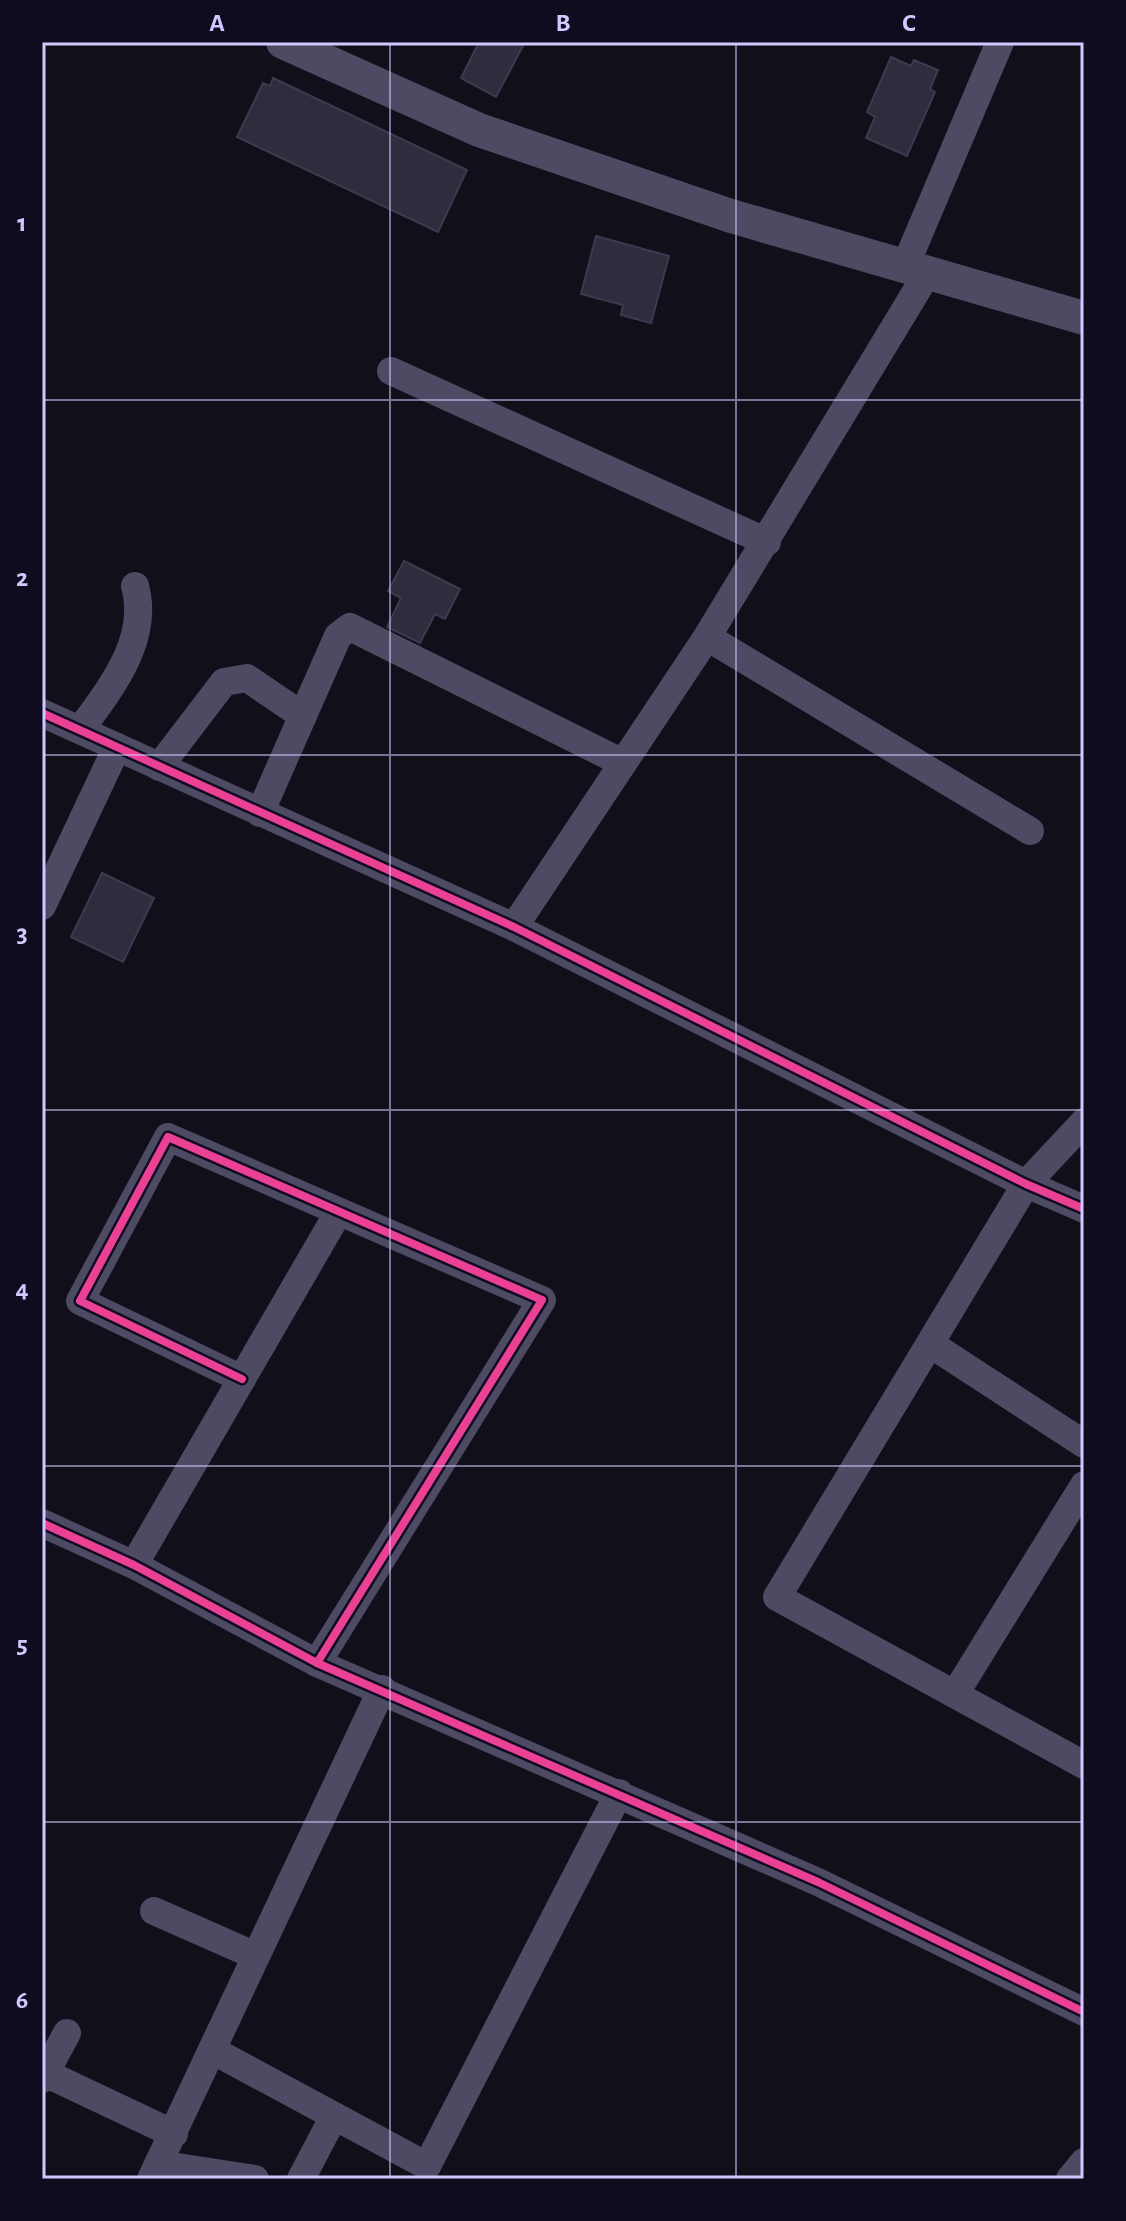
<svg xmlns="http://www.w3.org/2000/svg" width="1126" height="2221" font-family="'Alegreya Sans',sans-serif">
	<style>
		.building { fill: #302c3e; stroke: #3e394f; stroke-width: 2 }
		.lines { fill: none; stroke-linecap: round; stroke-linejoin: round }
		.minor { stroke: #4d4a63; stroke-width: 28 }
		.tertiary { stroke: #4d4a63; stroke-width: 34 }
		.cycleway-casing { stroke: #100b1e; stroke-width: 13 }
		.cycleway { stroke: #ea4096; stroke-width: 8 }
		.grid { fill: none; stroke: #d2c8ff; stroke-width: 2; stroke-opacity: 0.55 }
		.neatline { fill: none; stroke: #d2c8ff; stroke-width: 3 }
		.grid-label { font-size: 26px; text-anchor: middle; font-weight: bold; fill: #d2c8ff }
	</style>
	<rect width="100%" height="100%" fill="#120f1a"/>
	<g class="building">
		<path d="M 479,42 L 525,42 L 496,97 L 461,78 Z"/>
		<path d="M 891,57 L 911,66 L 914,60 L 938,70 L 930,89 L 935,92 L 907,156 L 866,138 L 875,117 L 867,112 Z"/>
		<path d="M 273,78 L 467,170 L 438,232 L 237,137 L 263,83 L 270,86 Z"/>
		<path d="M 596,236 L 669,256 L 651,323 L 621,315 L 623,305 L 581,294 Z"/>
		<path d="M 404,561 L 460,589 L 445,619 L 435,614 L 420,643 L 387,627 L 401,598 L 388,591 Z"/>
		<path d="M 102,873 L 154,898 L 123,962 L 71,937 Z"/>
	</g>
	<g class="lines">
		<g class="minor">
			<path d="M 906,264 L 1000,42"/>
			<path d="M 391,371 L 767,542"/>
			<path d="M 707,637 L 1030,831"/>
			<path d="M 42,713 L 514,927 L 1026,1184 L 1084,1209"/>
			<path d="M 80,730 C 110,689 150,640 135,586"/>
			<path d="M 159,767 L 224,682 L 247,678 L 303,716"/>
			<path d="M 260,813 L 338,636 L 350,627 L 623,763"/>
			<path d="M 42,906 L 117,747"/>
			<path d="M 514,927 L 707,637 L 928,272"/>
			<path d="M 1084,1122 L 1026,1184 L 777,1597 L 1084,1765"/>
			<path d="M 932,1345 L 1084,1444"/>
			<path d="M 242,1379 L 80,1301 L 168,1137 L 542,1300 L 317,1663"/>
			<path d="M 42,1523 L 134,1565 L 317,1663 L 818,1882 L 1084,2012"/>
			<path d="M 134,1565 L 338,1213"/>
			<path d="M 955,1694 L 1084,1485"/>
			<path d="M 154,1911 L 256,1956"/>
			<path d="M 212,2050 L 427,2166 L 619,1793"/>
			<path d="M 45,2073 L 174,2134"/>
			<path d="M 42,2079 L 67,2033"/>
			<path d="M 158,2164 L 255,2179"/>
			<path d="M 151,2179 L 382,1689"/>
			<path d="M 301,2179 L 334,2116"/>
			<path d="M 1070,2179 L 1084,2162"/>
		</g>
		<path class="tertiary" d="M 283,42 L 479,130 L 731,216 L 1084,318"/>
		<g class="cycleway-casing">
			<g id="cycleway">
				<path d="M 42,713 L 514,927 L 1026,1184 L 1084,1209"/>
				<path d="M 242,1379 L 80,1301 L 168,1137 L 542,1300 L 317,1663"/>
				<path d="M 42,1523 L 134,1565 L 317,1663 L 818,1882 L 1084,2012"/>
			</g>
		</g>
		<use href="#cycleway" class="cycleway"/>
	</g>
	<path class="grid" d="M 390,42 L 390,2179M 736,42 L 736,2179M 42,400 L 1084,400M 42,755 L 1084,755M 42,1110 L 1084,1110M 42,1466 L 1084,1466M 42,1822 L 1084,1822"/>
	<rect width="1126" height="2221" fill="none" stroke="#100b1e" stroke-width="88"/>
	<rect x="44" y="44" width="1038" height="2133" class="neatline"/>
	<g class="grid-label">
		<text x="217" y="31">A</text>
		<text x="563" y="31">B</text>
		<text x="909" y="31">C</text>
		<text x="22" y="231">1</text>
		<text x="22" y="586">2</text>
		<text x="22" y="942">3</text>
		<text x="22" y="1297">4</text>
		<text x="22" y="1653">5</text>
		<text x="22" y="2008">6</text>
	</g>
</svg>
